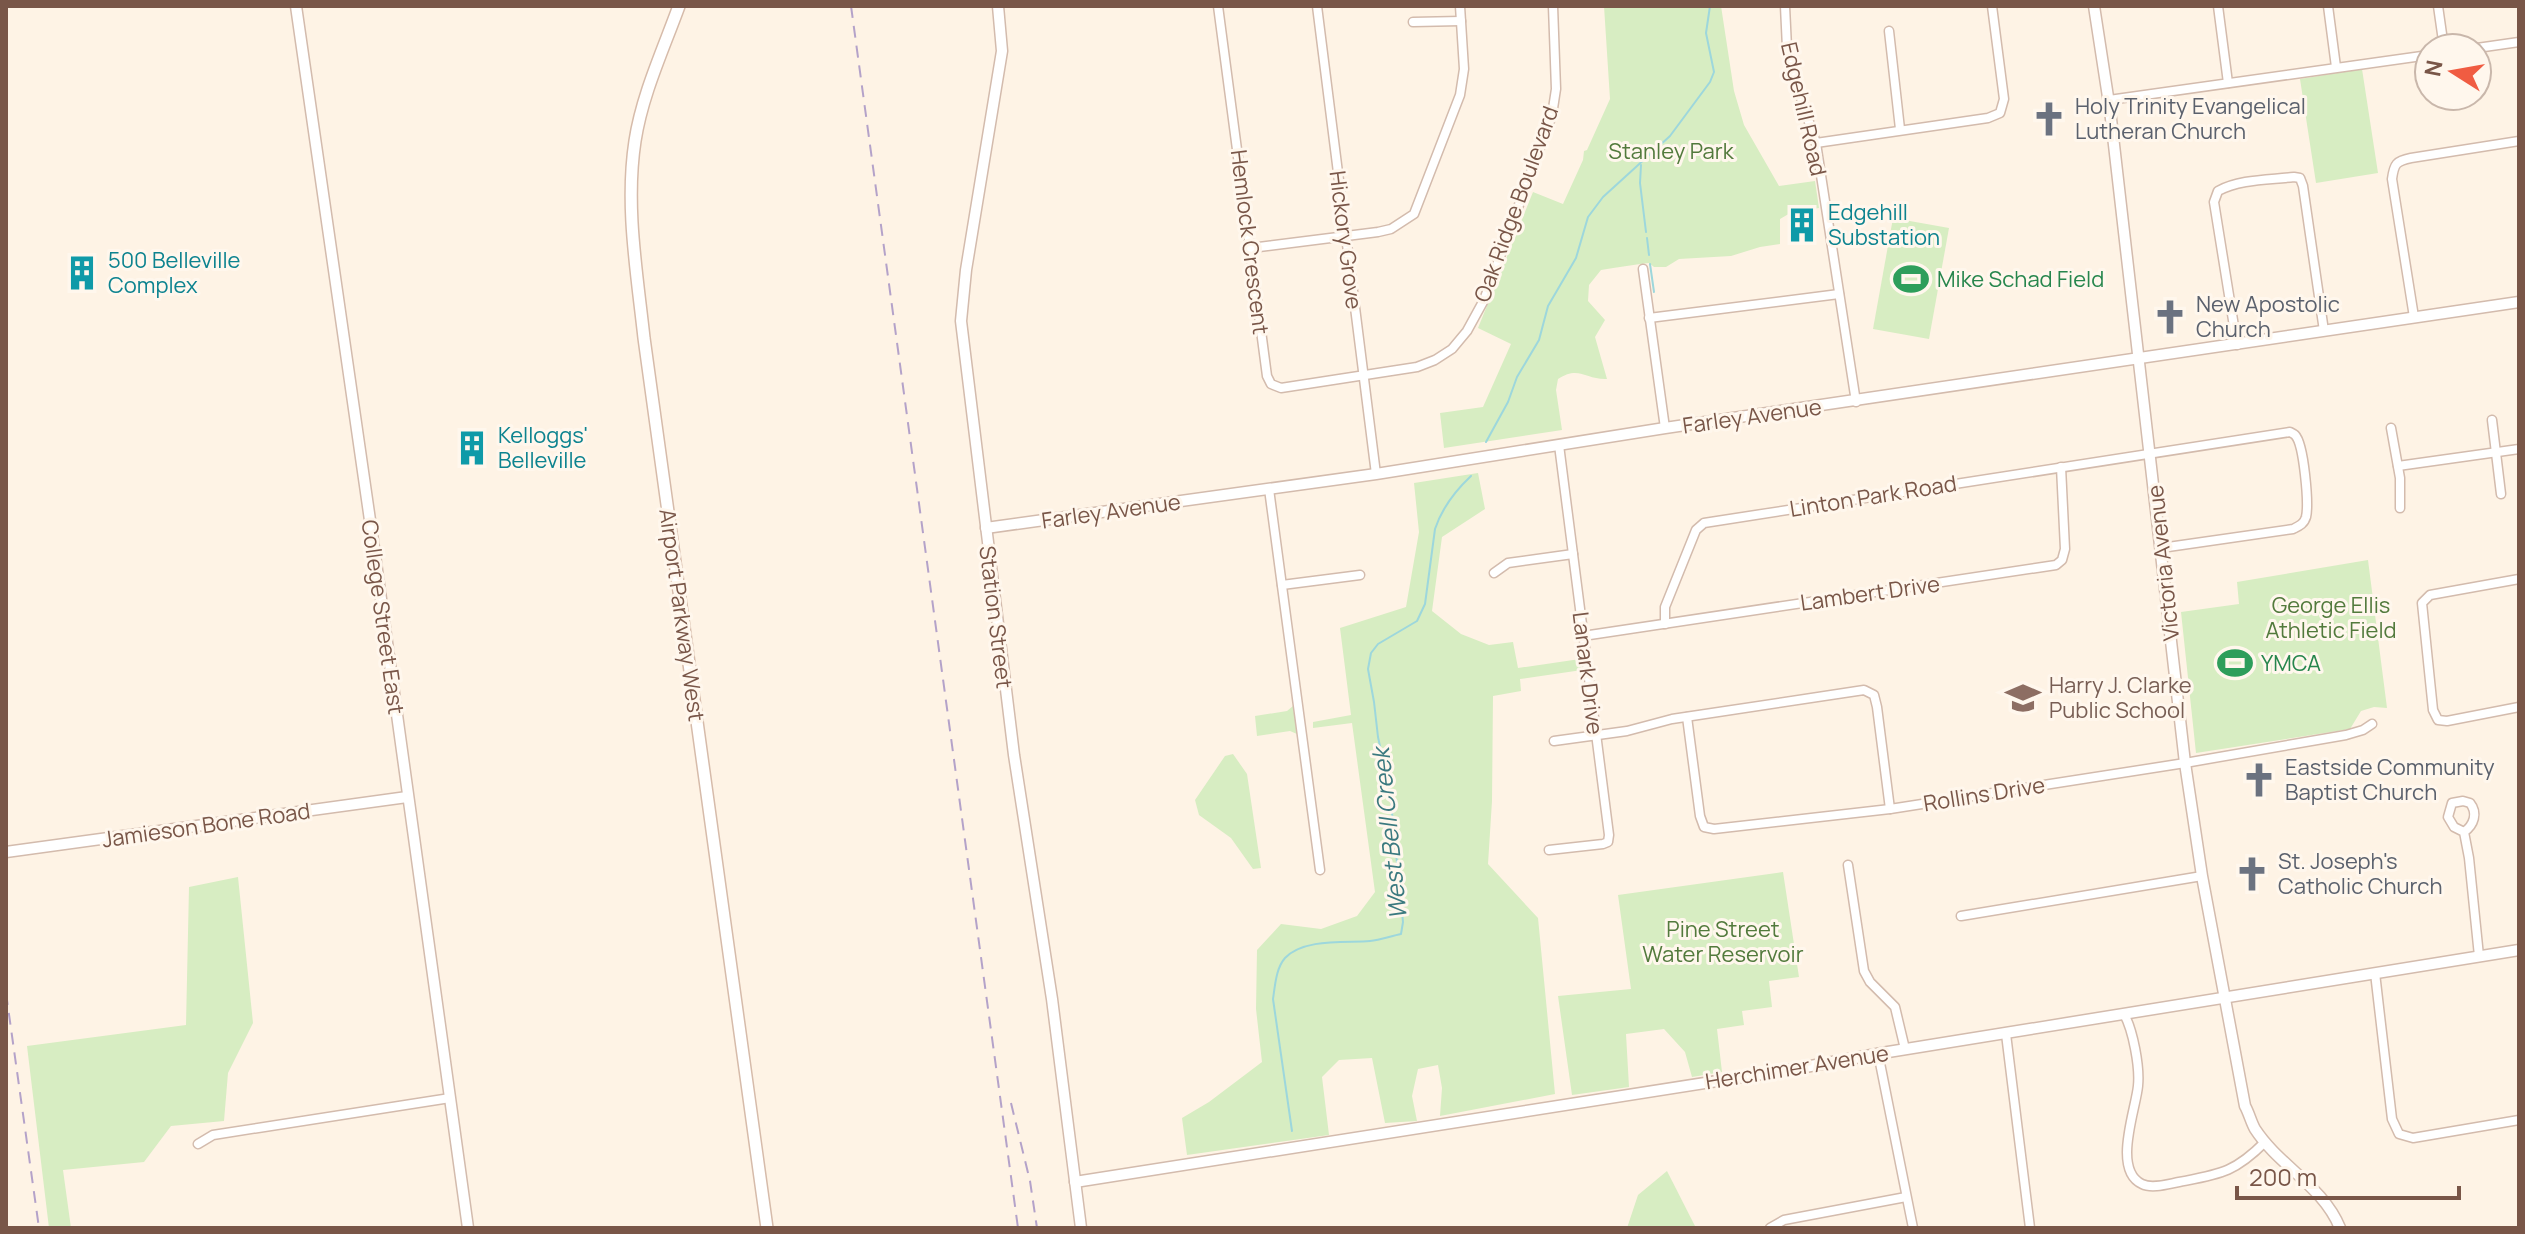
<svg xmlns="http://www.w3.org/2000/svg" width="2525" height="1234" font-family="Manrope,sans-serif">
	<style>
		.green { fill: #d7edc2 }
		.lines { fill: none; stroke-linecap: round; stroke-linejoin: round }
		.stream { stroke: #9dd7dc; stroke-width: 2 }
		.minor-casing { stroke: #d3bbad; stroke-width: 11 }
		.tertiary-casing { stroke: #d3bbad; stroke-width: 13 }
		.secondary-casing { stroke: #d6bbaa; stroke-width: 14 }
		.minor { stroke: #fff; stroke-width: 8 }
		.tertiary { stroke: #fff; stroke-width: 10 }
		.secondary { stroke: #fff; stroke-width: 11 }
		.rail { stroke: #b4a2c9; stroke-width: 2; stroke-dasharray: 12 8; stroke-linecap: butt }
		.labels { text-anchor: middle; stroke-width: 6; stroke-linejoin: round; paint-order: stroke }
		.worship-label { font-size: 22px; fill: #5b616d; stroke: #fff7ed; text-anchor: start }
		.street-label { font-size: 22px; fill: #795648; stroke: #fff7ed }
		.park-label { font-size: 22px; fill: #527a3c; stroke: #fff7ed }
		.culture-label { font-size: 22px; fill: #0d838f; stroke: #fff7ed; text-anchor: start }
		.leisure-label { font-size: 22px; fill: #27864d; stroke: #fff7ed; text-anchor: start }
		.education-label { font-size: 22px; fill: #785e54; stroke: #fff7ed; text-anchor: start }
		.water-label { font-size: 24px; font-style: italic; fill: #3a797f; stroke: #fff7ed }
	</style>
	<rect width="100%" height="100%" fill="#fef3e5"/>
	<g class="green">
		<path d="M 1604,6 L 1721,6 L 1734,91 L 1744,125 L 1779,186 L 1815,181 L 1819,208 L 1792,212 L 1780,219 L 1780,244 L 1760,247 L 1731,256 L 1679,259 L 1666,267 L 1654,267 L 1649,263 C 1632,265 1618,267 1601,270 L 1589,285 L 1588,301 L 1605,320 L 1595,337 L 1607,379 C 1586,380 1579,365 1558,379 L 1556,390 L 1562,430 L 1444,448 L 1440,413 L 1483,407 L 1511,344 L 1478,328 L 1533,192 L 1563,204 L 1583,160 L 1584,151 L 1587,150 L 1610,99 Z"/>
		<path d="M 2362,69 L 2378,173 L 2316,183 L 2300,79 Z"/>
		<path d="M 1893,218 L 1949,228 L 1929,339 L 1873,329 Z"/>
		<path d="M 1478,473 L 1485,509 L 1442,537 L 1432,611 L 1461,634 L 1489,645 L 1513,642 L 1518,668 L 1580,659 L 1582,670 L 1520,679 L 1521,691 L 1493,696 L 1492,801 L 1488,864 L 1538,918 L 1555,1094 L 1440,1116 L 1442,1088 L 1438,1065 L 1418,1069 L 1412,1096 L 1417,1121 L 1385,1123 L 1372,1058 L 1339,1060 L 1322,1077 L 1329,1135 L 1187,1155 L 1182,1118 L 1209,1102 L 1262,1062 L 1256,1009 L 1257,950 L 1281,924 L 1321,929 L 1357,916 L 1375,892 L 1352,723 L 1313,728 L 1313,722 L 1351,715 L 1340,628 L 1406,607 L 1419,532 L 1414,483 Z"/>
		<path d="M 2368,560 L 2387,708 L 2374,707 L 2361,711 L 2350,729 L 2196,753 L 2181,612 L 2239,604 L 2237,582 Z"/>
		<path d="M 1293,706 L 1297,734 L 1290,731 L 1257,736 L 1255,716 L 1287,711 Z"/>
		<path d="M 1233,754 L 1247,774 L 1261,868 L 1253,869 L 1231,838 L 1199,815 L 1195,800 L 1225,756 Z"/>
		<path d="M 1783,872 L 1799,977 L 1769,981 L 1772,1007 L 1742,1011 L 1744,1025 L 1717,1029 L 1722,1072 L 1692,1077 L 1685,1052 L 1664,1029 L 1626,1034 L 1629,1087 L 1572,1095 L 1558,996 L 1631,989 L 1618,895 Z"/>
		<path d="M 238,877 L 253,1023 L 228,1073 L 224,1121 L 171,1126 L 144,1162 L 63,1170 L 71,1228 L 49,1228 L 27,1046 L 186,1025 L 189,887 Z"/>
		<path d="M 1667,1171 L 1696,1228 L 1627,1228 L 1638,1195 Z"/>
	</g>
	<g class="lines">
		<g class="stream">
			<path d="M 1641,165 L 1640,183 L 1646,232"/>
			<path d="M 1647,238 L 1649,255"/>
			<path d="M 1650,264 L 1654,292"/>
			<path d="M 1486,442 L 1508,402 L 1517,377 L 1539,340 L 1548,306 L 1576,258 L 1588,217 L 1603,197 L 1670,136 L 1710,82 L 1714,72 L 1706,33 L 1710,6"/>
			<path d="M 1292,1131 L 1273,999 C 1275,986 1276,968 1285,958 C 1304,938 1346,943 1370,941 C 1380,940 1391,936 1401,934 L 1403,922 L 1390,793 L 1378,737 L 1374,702 L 1368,669 L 1371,653 L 1378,644 L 1417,621 L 1425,604 L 1435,529 C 1442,508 1455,491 1471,476"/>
		</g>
		<g class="minor-casing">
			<g id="minor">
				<path d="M 1218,6 L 1267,376 L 1271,384 L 1281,388 L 1417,367 L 1435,360 L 1452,349 L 1467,331 L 1484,300 L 1552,115 L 1556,89 L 1553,6"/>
				<path d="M 1317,6 L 1376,474"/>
				<path d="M 1785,6 L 1787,48 L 1792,71 L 1816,143 L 1856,402"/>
				<path d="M 2218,6 L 2228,83"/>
				<path d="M 2328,6 L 2336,67"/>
				<path d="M 2438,6 L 2444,48"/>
				<path d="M 1413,22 L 1461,21"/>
				<path d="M 1889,31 L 1900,129"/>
				<path d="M 2477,48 L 2519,42"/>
				<path d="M 2109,100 L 2429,55"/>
				<path d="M 1816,143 L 1988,118 L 2000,113 L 2004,99 L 1992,6"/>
				<path d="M 1251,248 L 1378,232 L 1391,229 L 1414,214 L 1460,95 L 1464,69 L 1460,6"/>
				<path d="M 1643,269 L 1665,428"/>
				<path d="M 2414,317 L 2392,179 C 2394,164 2396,161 2411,158 L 2519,141"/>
				<path d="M 1649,318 L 1839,294"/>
				<path d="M 2237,345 L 2214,202 L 2218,191 C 2240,179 2269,180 2294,177 L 2300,178 L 2303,186 L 2324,331"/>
				<path d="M 2492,420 L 2501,494"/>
				<path d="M 2391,428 L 2400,478 L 2400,508"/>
				<path d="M 2398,466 L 2519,449"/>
				<path d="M 1269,489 L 1320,870"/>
				<path d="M 1494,573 L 1508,563 L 1573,554"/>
				<path d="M 2519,579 L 2430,595 L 2422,603 L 2433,710 L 2438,720 L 2447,721 L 2519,707"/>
				<path d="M 1282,585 L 1360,575"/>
				<path d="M 1665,624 L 1665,607 L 1696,530 L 1704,523 L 2290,432 C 2292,433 2294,434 2295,435 C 2304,444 2309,504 2306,517 C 2304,524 2299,526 2293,529 L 2161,548"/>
				<path d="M 1583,636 L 2056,565 L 2062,560 L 2065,549 L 2061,467"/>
				<path d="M 1687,717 L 1700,816 L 1704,827 L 1714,829 L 1890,809 L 2185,763 L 2346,735 L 2363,730 L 2372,724"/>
				<path d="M 1554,741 L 1627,731 L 1672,719 L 1864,690 L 1874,695 L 1877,707 L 1890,809"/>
				<path d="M 2464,832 L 2454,827 L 2448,817 L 2452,803 L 2463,801 L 2470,803 C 2478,813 2474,825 2464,832 L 2469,858 L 2479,956"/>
				<path d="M 1549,850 L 1603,844 L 1608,842 L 1609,835 L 1559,445"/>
				<path d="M 1848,865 L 1864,971 L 1870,982 L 1895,1007 L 1905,1049"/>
				<path d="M 1961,916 L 2202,876"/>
				<path d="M 2375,973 L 2392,1119 L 2399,1134 L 2413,1138 L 2519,1120"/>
				<path d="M 2124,1014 C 2133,1030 2140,1067 2138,1086 C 2136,1109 2112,1170 2142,1184 C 2152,1189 2168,1184 2179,1182 C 2220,1174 2234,1173 2265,1142"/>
				<path d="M 2006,1034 L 2030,1228"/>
				<path d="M 1878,1053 L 1913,1228"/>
				<path d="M 198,1144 L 213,1135 L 450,1098"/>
				<path d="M 1770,1228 L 1784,1220 L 1906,1197"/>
			</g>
		</g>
		<g class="tertiary-casing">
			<g id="tertiary">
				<path d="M 296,6 L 373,541 L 468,1228"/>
				<path d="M 998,6 L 1002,51 L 966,270 L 961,321 L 1014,755 L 1052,999 L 1081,1228"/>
				<path d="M 2094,6 L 2110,110 L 2185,763 L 2202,876 L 2245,1106 C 2249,1113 2251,1122 2255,1129 C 2279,1166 2323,1186 2340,1228"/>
				<path d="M 986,528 L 1376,474 L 1665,428 L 2519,302"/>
				<path d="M 6,852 L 407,797"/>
				<path d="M 1075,1182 L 1794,1069 L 1888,1052 L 2519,950"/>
			</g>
		</g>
		<g class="secondary-casing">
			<path id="secondary" d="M 679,6 C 663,50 642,95 635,141 C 625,206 637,273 644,338 L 767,1228"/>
		</g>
		<use href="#minor" class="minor"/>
		<use href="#tertiary" class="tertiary"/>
		<use href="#secondary" class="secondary"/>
		<g class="rail">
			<path d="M 851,6 L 1018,1228"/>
			<path d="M 6,993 L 39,1228"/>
			<path d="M 1011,1103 L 1030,1181 L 1037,1228"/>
		</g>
	</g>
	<defs>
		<g id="church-bare" transform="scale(2.76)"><path d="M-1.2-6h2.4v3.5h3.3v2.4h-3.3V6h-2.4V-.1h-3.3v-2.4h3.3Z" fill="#6b7280" stroke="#fff7ed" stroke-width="2.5" paint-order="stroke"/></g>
		<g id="building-bare" transform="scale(2.76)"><path d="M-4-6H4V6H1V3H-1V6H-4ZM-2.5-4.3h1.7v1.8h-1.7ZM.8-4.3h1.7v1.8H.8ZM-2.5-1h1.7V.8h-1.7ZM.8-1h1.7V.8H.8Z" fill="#0f9aa8" stroke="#fff7ed" stroke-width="2.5" paint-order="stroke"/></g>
		<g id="stadium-bare" transform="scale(2.76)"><path d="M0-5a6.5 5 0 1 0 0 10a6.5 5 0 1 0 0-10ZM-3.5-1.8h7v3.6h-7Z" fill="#2e9e5b" stroke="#fff7ed" stroke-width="2.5" paint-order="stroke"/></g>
		<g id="school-bare" transform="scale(2.76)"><path d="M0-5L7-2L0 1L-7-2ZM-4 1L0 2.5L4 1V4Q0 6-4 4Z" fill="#8d6e63" stroke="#fff7ed" stroke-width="2.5" paint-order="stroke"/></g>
	</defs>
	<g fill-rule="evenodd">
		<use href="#church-bare" x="2049" y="119"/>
		<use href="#building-bare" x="1802" y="225"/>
		<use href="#building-bare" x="82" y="273"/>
		<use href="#stadium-bare" x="1911" y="279"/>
		<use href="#church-bare" x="2170" y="317"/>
		<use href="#building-bare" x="472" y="448"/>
		<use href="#stadium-bare" x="2235" y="663"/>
		<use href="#school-bare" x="2023" y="698"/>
		<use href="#church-bare" x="2259" y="780"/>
		<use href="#church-bare" x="2252" y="874"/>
	</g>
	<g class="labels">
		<g class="worship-label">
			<text x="2075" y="114">Holy Trinity Evangelical<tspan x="2075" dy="25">Lutheran Church</tspan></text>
			<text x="2196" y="312">New Apostolic<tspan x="2196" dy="25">Church</tspan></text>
			<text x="2285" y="775">Eastside Community<tspan x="2285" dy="25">Baptist Church</tspan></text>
			<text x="2278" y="869">St. Joseph's<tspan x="2278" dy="25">Catholic Church</tspan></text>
		</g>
		<g class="street-label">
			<text transform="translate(1804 109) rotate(77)" y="8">Edgehill Road</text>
			<text transform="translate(1516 204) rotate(-70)" y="8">Oak Ridge Boulevard</text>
			<text transform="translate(1346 240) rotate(83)" y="8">Hickory Grove</text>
			<text transform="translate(1250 242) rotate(83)" y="8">Hemlock Crescent</text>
			<text transform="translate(1752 416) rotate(-8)" y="8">Farley Avenue</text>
			<text transform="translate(1873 496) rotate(-9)" y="8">Linton Park Road</text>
			<text transform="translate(1111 511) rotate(-8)" y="8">Farley Avenue</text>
			<text transform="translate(2163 563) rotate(-96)" y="8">Victoria Avenue</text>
			<text transform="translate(1870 593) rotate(-8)" y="8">Lambert Drive</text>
			<text transform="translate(682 615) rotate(82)" y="8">Airport Parkway West</text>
			<text transform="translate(383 617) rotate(82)" y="8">College Street East</text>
			<text transform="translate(996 617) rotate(83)" y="8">Station Street</text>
			<text transform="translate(1588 673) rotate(83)" y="8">Lanark Drive</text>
			<text transform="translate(1984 794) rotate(-9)" y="8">Rollins Drive</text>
			<text transform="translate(206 825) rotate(-8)" y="8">Jamieson Bone Road</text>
			<text transform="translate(1797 1067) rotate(-9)" y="8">Herchimer Avenue</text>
		</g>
		<g class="park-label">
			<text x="1671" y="159">Stanley Park</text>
			<text x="2331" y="613">George Ellis<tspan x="2331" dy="25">Athletic Field</tspan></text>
			<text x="1723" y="937">Pine Street<tspan x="1723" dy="25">Water Reservoir</tspan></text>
		</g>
		<g class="culture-label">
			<text x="1828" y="220">Edgehill<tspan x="1828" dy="25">Substation</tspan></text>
			<text x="108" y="268">500 Belleville<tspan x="108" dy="25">Complex</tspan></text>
			<text x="498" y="443">Kelloggs'<tspan x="498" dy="25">Belleville</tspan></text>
		</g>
		<g class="leisure-label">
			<text x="1937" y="287">Mike Schad Field</text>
			<text x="2261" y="671">YMCA</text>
		</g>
		<g class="education-label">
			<text x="2049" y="693">Harry J. Clarke<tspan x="2049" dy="25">Public School</tspan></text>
		</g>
		<g class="water-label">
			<text transform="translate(1390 834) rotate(-96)" y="8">West Bell Creek</text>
		</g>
	</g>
	<rect width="2525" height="1234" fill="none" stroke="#795648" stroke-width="16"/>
	<g transform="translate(2453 72) rotate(281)"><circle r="38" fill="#fff7ed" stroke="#c9b7ab" stroke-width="2"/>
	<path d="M0-6L14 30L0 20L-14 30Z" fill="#f05c42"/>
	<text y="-12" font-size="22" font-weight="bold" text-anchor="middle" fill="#795648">N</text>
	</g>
	<path d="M2237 1186v12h222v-12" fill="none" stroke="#795648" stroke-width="4"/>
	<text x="2249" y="1186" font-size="24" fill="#795648" stroke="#fff7ed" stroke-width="6" paint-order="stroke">200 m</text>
</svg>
